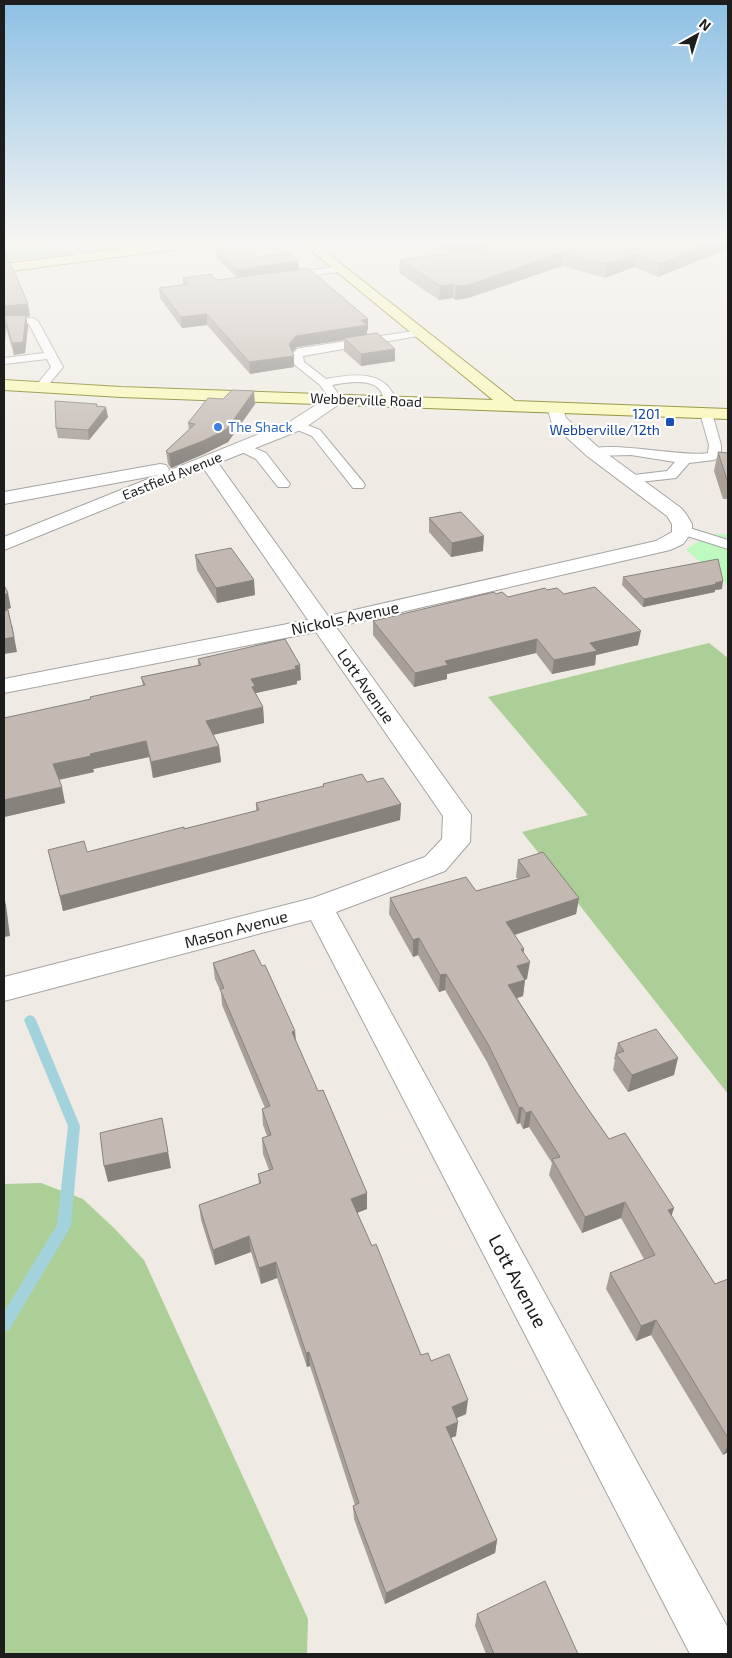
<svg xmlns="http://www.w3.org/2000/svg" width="732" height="1658" font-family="'Exo 2',sans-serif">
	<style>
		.forest { fill: #abcf97 }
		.cemetery { fill: #a3c8a7 }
		.park { fill: #befabf }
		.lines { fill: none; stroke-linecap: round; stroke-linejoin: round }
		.stream { fill: #a2d3dd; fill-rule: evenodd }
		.lane-casing { stroke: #a4a4a4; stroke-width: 2 }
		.street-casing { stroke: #a4a4a4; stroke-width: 2 }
		.secondary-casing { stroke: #707503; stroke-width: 2 }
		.lane { fill: #fff; fill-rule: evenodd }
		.street { fill: #fff; fill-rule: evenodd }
		.secondary { fill: #faf9b5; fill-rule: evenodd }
		.wall { fill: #a89f99 }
		.shaded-wall { fill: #88827d }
		.building { fill: #c3b9b2; stroke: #88827d }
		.transit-dot { fill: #1a4fb4; stroke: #fff; stroke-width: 2 }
		.shop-dot { fill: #3f7fe0; stroke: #fff; stroke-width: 2 }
		.labels { text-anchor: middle; stroke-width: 4.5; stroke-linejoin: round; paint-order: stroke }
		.far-street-label { font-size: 14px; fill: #1d1d1d; stroke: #fff }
		.far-transit-label { font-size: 14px; fill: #164399; stroke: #fff; text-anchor: end }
		.far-shop-label { font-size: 14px; fill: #366cbe; stroke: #fff; text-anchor: start }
		.street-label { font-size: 16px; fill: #1d1d1d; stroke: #fff }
		.near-street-label { font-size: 19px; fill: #1d1d1d; stroke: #fff }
	</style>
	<rect width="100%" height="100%" fill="#efeae3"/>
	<g class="forest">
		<path d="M 709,643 L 728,658 L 728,1094 L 522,832 L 588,815 L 488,697 Z"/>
		<path d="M 41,1183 L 83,1199 L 115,1229 L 144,1260 L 308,1619 L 307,1654 L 4,1654 L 4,1184 Z"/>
	</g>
	<path class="cemetery" d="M 4,244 L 18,244 L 65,254 L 4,262 Z"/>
	<path class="park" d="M 708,534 L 728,534 L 728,585 L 686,550 Z"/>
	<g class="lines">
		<path class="stream" d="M 30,1015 L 34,1017 L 36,1020 L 80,1126 L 71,1226 L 9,1330 L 4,1332 L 4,1312 L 57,1225 L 68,1126 L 24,1020 L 26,1017 Z"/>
		<g class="lane-casing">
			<g id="lane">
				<path d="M 52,244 L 64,244 L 91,257 L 86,260 L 83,259 Z"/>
				<path d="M 341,266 L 346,269 L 344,271 L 289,279 L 284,276 L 289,273 Z"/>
				<path d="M 33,318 L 38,321 L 63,367 L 45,389 L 41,391 L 35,387 L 51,367 L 47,359 L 4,364 L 4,358 L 44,353 L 29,324 L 4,326 L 4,320 Z"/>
				<path d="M 420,330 L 424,331 L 425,333 L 424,335 L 303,356 L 304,362 L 326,379 C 353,374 386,369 396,401 L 390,405 L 386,404 C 383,399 383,393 379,389 C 369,378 344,383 332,385 L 342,399 L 336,403 L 332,402 L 320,385 L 295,365 L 291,355 L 297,349 L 301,348 Z"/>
				<path d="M 706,409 L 712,413 L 721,445 L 721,456 L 714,460 L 689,463 L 676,478 L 630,483 L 625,482 L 623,479 L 625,476 L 667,471 L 675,462 L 631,455 L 593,456 L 587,452 C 599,438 684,458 708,453 L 709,445 L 700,413 Z"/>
				<path d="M 297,421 L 320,430 L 363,482 L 365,485 L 363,488 L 353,488 L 312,436 L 293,428 L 291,425 Z"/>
				<path d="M 243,443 L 266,453 L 290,484 L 288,487 L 278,487 L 256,459 L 238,450 L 237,447 Z"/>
				<path d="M 683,526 L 728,540 L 728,549 L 678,533 L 676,530 L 678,527 Z"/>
			</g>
		</g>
		<g class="street-casing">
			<path id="street" d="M 336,394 L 342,396 L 344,399 L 342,402 L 303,429 L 218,463 L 328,616 L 656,541 L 672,532 L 672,524 L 667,516 L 587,456 L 552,424 L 547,407 L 549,403 L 561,403 L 566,418 L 599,448 L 681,508 L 686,514 L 692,524 L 692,532 L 683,544 L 670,550 L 336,627 L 471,815 L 470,842 L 445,871 L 336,912 L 728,1628 L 728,1654 L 690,1654 L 311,920 L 4,1001 L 4,977 L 313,898 L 425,857 L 442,839 L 443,816 L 316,632 L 4,693 L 4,679 L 308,620 L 204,469 L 4,550 L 4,537 L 158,475 L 4,504 L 4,492 L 160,464 L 166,465 L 169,469 L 168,471 L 291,421 L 330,396 Z"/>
		</g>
		<g class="secondary-casing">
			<g id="secondary">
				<path d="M 158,244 L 190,244 L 184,248 L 4,272 L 4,264 Z"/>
				<path d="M 303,244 L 316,244 L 515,401 L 728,409 L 728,419 L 121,397 L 4,390 L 4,380 L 121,387 L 493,400 Z"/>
			</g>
		</g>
		<use href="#lane" class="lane"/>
		<use href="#street" class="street"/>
		<use href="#secondary" class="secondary"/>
	</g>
	<g class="wall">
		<path d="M 425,244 L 728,244 L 658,277 L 634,267 L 605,278 L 562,266 L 468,298 L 455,300 L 453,298 L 439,300 L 399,273 L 400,260 L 455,253 Z"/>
		<path d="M 4,245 L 8,262 L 30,316 L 26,317 L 28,326 L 25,353 L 14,355 L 6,328 L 4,354 Z"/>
		<path d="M 216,249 L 259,257 L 299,269 L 368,319 L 368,330 L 367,330 L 367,334 L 395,361 L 361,366 L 344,351 L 344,340 L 297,347 L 292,352 L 294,356 L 294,367 L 250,374 L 207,325 L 182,328 L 160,298 L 159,288 L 183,285 L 183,278 L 212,277 L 218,280 L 237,278 L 217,258 Z"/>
		<path d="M 97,404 L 97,406 L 108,417 L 89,440 L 58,438 L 56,428 Z"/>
		<path d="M 255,404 L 228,442 L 204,454 L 171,468 L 168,464 L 166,451 L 189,430 L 188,423 Z"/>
		<path d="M 718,452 L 728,453 L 728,499 L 723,499 L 714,471 Z"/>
		<path d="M 429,518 L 483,551 L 451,557 L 429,532 Z"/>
		<path d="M 195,555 L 255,595 L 217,603 L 197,570 Z"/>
		<path d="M 623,577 L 722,589 L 715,590 L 715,592 L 643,607 L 622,585 Z"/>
		<path d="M 547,590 L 564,594 L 638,645 L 596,655 L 595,665 L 552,674 L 536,653 L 447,674 L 447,679 L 414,687 L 373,635 L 373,621 L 496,594 L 508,597 Z"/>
		<path d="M 198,659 L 301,680 L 297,681 L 297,684 L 256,693 L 256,695 L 263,707 L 264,723 L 213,735 L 219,746 L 221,762 L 153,778 L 149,757 L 93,769 L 94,772 L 59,780 L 65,803 L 4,817 L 4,718 L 91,700 L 143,686 L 141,677 L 198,665 Z"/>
		<path d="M 367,782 L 401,804 L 400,820 L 243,863 L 63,911 L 48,850 L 87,852 L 184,829 L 256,811 L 256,803 L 323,787 L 323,784 Z"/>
		<path d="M 518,860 L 579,898 L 576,914 L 515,935 L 523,953 L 527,979 L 525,980 L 523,996 L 517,998 L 577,1093 L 609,1139 L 674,1208 L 671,1215 L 715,1284 L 728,1279 L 728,1452 L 723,1455 L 651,1335 L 636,1341 L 606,1289 L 610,1273 L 644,1259 L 621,1218 L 582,1233 L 549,1175 L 552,1163 L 529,1127 L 523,1129 L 520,1123 L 517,1124 L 487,1062 L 445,990 L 439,992 L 418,955 L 413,957 L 389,914 L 390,898 L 476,891 L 518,879 L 516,877 Z"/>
		<path d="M 213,963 L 295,1031 L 296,1042 L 367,1209 L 357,1213 L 421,1355 L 431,1361 L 466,1414 L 456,1418 L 456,1436 L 451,1438 L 497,1540 L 495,1553 L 385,1604 L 354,1519 L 353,1506 L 355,1505 L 310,1366 L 307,1367 L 277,1278 L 261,1284 L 251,1252 L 215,1265 L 201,1220 L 199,1205 L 259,1184 L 258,1174 L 269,1170 L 263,1154 L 262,1138 L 267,1136 L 263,1125 L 262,1109 L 265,1108 L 222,1005 L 221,992 L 215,979 Z"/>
		<path d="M 618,1043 L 674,1075 L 628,1092 L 613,1070 L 615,1060 L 614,1059 Z"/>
		<path d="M 477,1614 L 578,1654 L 486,1654 L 475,1626 Z"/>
	</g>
	<g class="shaded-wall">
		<path d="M 711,244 L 728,244 L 728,249 L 658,277 L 660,264 Z"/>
		<path d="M 4,251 L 6,251 L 8,262 L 4,263 Z"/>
		<path d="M 563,252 L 562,266 L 468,298 L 455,300 L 456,286 Z"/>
		<path d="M 636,254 L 634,267 L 605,278 L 606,264 Z"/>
		<path d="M 298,261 L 299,270 L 237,279 L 237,270 Z"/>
		<path d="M 453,284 L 453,298 L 439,300 L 440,286 Z"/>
		<path d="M 28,304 L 30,316 L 26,317 L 28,326 L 25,353 L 14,355 L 12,343 L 4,319 L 6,328 L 4,354 L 4,306 Z"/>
		<path d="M 207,314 L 207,325 L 182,328 L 181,317 Z"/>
		<path d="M 368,319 L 368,330 L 367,330 L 367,336 L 344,338 L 344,340 L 297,347 L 289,356 L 289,344 L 296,336 L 361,320 Z"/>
		<path d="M 395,349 L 395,361 L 361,366 L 361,354 Z"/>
		<path d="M 294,356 L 294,367 L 250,374 L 249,362 Z"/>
		<path d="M 254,391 L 255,404 L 228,442 L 204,454 L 171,468 L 169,454 Z"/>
		<path d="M 106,407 L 108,417 L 89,440 L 88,430 Z"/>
		<path d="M 484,536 L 483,551 L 451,557 L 452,543 Z"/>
		<path d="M 254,580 L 255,595 L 217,603 L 216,588 Z"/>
		<path d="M 723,581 L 722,589 L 715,590 L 715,592 L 643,607 L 644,599 Z"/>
		<path d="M 8,593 L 11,608 L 4,611 L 4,595 Z"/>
		<path d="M 12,625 L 17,652 L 4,654 L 4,639 Z"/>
		<path d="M 641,631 L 638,645 L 596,655 L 595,665 L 552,674 L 554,660 L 590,643 Z"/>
		<path d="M 537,639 L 536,653 L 447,674 L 447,679 L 414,687 L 415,673 L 445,661 Z"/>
		<path d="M 300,665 L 301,680 L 297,681 L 297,684 L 256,693 L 257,702 L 253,703 L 251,679 Z"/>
		<path d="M 263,707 L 264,723 L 208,736 L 206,721 Z"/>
		<path d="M 146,741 L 149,757 L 93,769 L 94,772 L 57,780 L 53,764 L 90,754 Z"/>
		<path d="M 219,746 L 221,762 L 153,778 L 151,762 Z"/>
		<path d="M 62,787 L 65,803 L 4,817 L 4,800 Z"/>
		<path d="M 401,804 L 400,820 L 243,863 L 63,911 L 60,896 Z"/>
		<path d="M 4,896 L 6,905 L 10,936 L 4,937 Z"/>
		<path d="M 579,898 L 576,914 L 504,938 L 506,922 Z"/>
		<path d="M 419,938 L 418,955 L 413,957 L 413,940 Z"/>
		<path d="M 521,949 L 524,949 L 522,965 L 530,962 L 527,979 L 515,983 L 517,966 Z"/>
		<path d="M 446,974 L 445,990 L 439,992 L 440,975 Z"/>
		<path d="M 525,980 L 523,996 L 506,1002 L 508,985 Z"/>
		<path d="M 295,1031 L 296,1047 L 292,1032 Z"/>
		<path d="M 678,1058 L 674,1075 L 628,1092 L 632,1075 Z"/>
		<path d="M 522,1107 L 520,1123 L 517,1124 L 519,1108 Z"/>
		<path d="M 531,1111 L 529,1127 L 523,1129 L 526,1113 Z"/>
		<path d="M 162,1118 L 171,1168 L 108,1182 L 104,1166 Z"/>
		<path d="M 367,1193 L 367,1209 L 351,1215 L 351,1199 Z"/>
		<path d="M 625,1202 L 621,1218 L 582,1233 L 585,1217 Z"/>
		<path d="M 674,1208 L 669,1224 L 668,1210 Z"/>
		<path d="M 249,1236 L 251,1252 L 215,1265 L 213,1250 Z"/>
		<path d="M 276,1262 L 277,1278 L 261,1284 L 259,1268 Z"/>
		<path d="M 656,1320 L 651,1335 L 636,1341 L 641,1326 Z"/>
		<path d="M 309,1352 L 310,1366 L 307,1367 L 306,1353 Z"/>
		<path d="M 468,1400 L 466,1414 L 450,1421 L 452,1407 Z"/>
		<path d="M 458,1422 L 456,1436 L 444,1440 L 446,1427 Z"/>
		<path d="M 728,1445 L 728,1452 L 723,1455 Z"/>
		<path d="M 497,1540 L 495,1553 L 385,1604 L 386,1593 Z"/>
	</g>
	<g class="building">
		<path d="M 470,244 L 711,244 L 660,264 L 636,254 L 606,264 L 563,252 L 469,285 L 456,286 L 453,284 L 440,286 L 400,260 L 486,248 Z"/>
		<path d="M 247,245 L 259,257 L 289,253 L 298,261 L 237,270 L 216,249 Z"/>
		<path d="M 4,262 L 10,262 L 28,304 L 4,306 Z"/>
		<path d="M 308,268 L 368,319 L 361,320 L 367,325 L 296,336 L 289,344 L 294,356 L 249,362 L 207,314 L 181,317 L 159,288 L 188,284 L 183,278 L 212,274 L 212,277 L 218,280 Z"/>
		<path d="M 26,315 L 23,342 L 12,343 L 4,316 Z"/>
		<path d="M 377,333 L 395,349 L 361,354 L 344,338 Z"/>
		<path d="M 232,390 L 254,391 L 227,429 L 203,441 L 169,454 L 166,451 L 195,424 L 188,423 L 208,398 L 223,399 Z"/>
		<path d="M 55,401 L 97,404 L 96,406 L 106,407 L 88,430 L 56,428 Z"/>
		<path d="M 718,452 L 728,453 L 728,480 L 727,480 Z"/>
		<path d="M 461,512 L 484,536 L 452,543 L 429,518 Z"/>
		<path d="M 231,548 L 254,580 L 216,588 L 195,555 Z"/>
		<path d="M 718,559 L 723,581 L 715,583 L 717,584 L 644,599 L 623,577 Z"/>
		<path d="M 4,585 L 8,593 L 4,595 Z"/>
		<path d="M 595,587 L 641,631 L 590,643 L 597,651 L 554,660 L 537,639 L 445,661 L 448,665 L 415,673 L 373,621 L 494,592 L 496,594 L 502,592 L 508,597 L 545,588 L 547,590 L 557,588 L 564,594 Z"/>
		<path d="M 8,610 L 14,637 L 4,639 L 4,611 Z"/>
		<path d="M 285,639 L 300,665 L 295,666 L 296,669 L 251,679 L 255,686 L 252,687 L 263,707 L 206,721 L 219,746 L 151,762 L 146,741 L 90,754 L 91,756 L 53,764 L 62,787 L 4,800 L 4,718 L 91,699 L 90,697 L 145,685 L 141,677 L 201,665 L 198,659 Z"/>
		<path d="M 362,774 L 367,782 L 383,778 L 401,804 L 242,848 L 60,896 L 48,850 L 84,841 L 87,852 L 184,827 L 184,829 L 259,810 L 256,803 L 324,786 L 323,784 Z"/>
		<path d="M 543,852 L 579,898 L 506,922 L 524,949 L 521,949 L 530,962 L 517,966 L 525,980 L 508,985 L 577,1093 L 609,1139 L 625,1133 L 674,1208 L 668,1210 L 715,1284 L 728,1279 L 728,1438 L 656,1320 L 641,1326 L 610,1273 L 655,1255 L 625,1202 L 585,1217 L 552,1159 L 560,1157 L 531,1111 L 526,1113 L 522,1107 L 519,1108 L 489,1046 L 446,974 L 440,975 L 419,938 L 413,940 L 390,898 L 466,877 L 476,891 L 530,876 L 518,860 Z"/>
		<path d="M 4,905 L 5,919 L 4,919 Z"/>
		<path d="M 254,950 L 262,966 L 265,965 L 295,1031 L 292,1032 L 318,1091 L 323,1090 L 367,1193 L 351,1199 L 372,1246 L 376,1244 L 421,1355 L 428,1353 L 431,1361 L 449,1354 L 468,1400 L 452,1407 L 458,1422 L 446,1427 L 497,1540 L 386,1593 L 353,1506 L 359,1503 L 309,1352 L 306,1353 L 276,1262 L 259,1268 L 249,1236 L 213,1250 L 199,1205 L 261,1183 L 258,1174 L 273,1169 L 262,1138 L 271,1135 L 262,1109 L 270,1106 L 220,989 L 224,988 L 213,963 Z"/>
		<path d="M 656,1029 L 678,1058 L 632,1075 L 616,1054 L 624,1051 L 618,1043 Z"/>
		<path d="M 162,1118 L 168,1152 L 104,1166 L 100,1133 Z"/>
		<path d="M 545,1581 L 578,1654 L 494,1654 L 477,1614 Z"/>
	</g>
	<linearGradient id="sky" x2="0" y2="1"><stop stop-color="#8cc0e4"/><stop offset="0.51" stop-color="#f8f6f2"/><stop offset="1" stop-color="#f8f6f2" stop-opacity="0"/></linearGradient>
	<rect width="732" height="476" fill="url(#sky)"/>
	<rect class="transit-dot" x="665" y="417" width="10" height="10" rx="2.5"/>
	<circle class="shop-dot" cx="218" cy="427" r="5"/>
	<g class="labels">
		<g class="far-street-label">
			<text transform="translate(366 400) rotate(2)" y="5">Webberville Road</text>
			<text transform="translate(172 476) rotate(-22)" y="5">Eastfield Avenue</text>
		</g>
		<g class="far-transit-label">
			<text x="660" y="419">1201<tspan x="660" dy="16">Webberville/12th</tspan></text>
		</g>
		<g class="far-shop-label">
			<text x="228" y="432">The Shack</text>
		</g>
		<g class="street-label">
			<text transform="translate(345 618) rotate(-12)" y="6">Nickols Avenue</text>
			<text transform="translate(366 686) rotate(55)" y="6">Lott Avenue</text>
			<text transform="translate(236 929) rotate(-15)" y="6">Mason Avenue</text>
		</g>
		<g class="near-street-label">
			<text transform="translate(518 1281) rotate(62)" y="7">Lott Avenue</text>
		</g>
	</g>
	<rect width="732" height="1658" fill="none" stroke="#1d1d1d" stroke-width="10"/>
	<g transform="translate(697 35) rotate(39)" stroke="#ffffff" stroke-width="4" paint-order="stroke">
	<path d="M0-4L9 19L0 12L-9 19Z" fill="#1d1d1d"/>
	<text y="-8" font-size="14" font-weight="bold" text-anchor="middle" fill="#1d1d1d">N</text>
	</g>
</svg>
